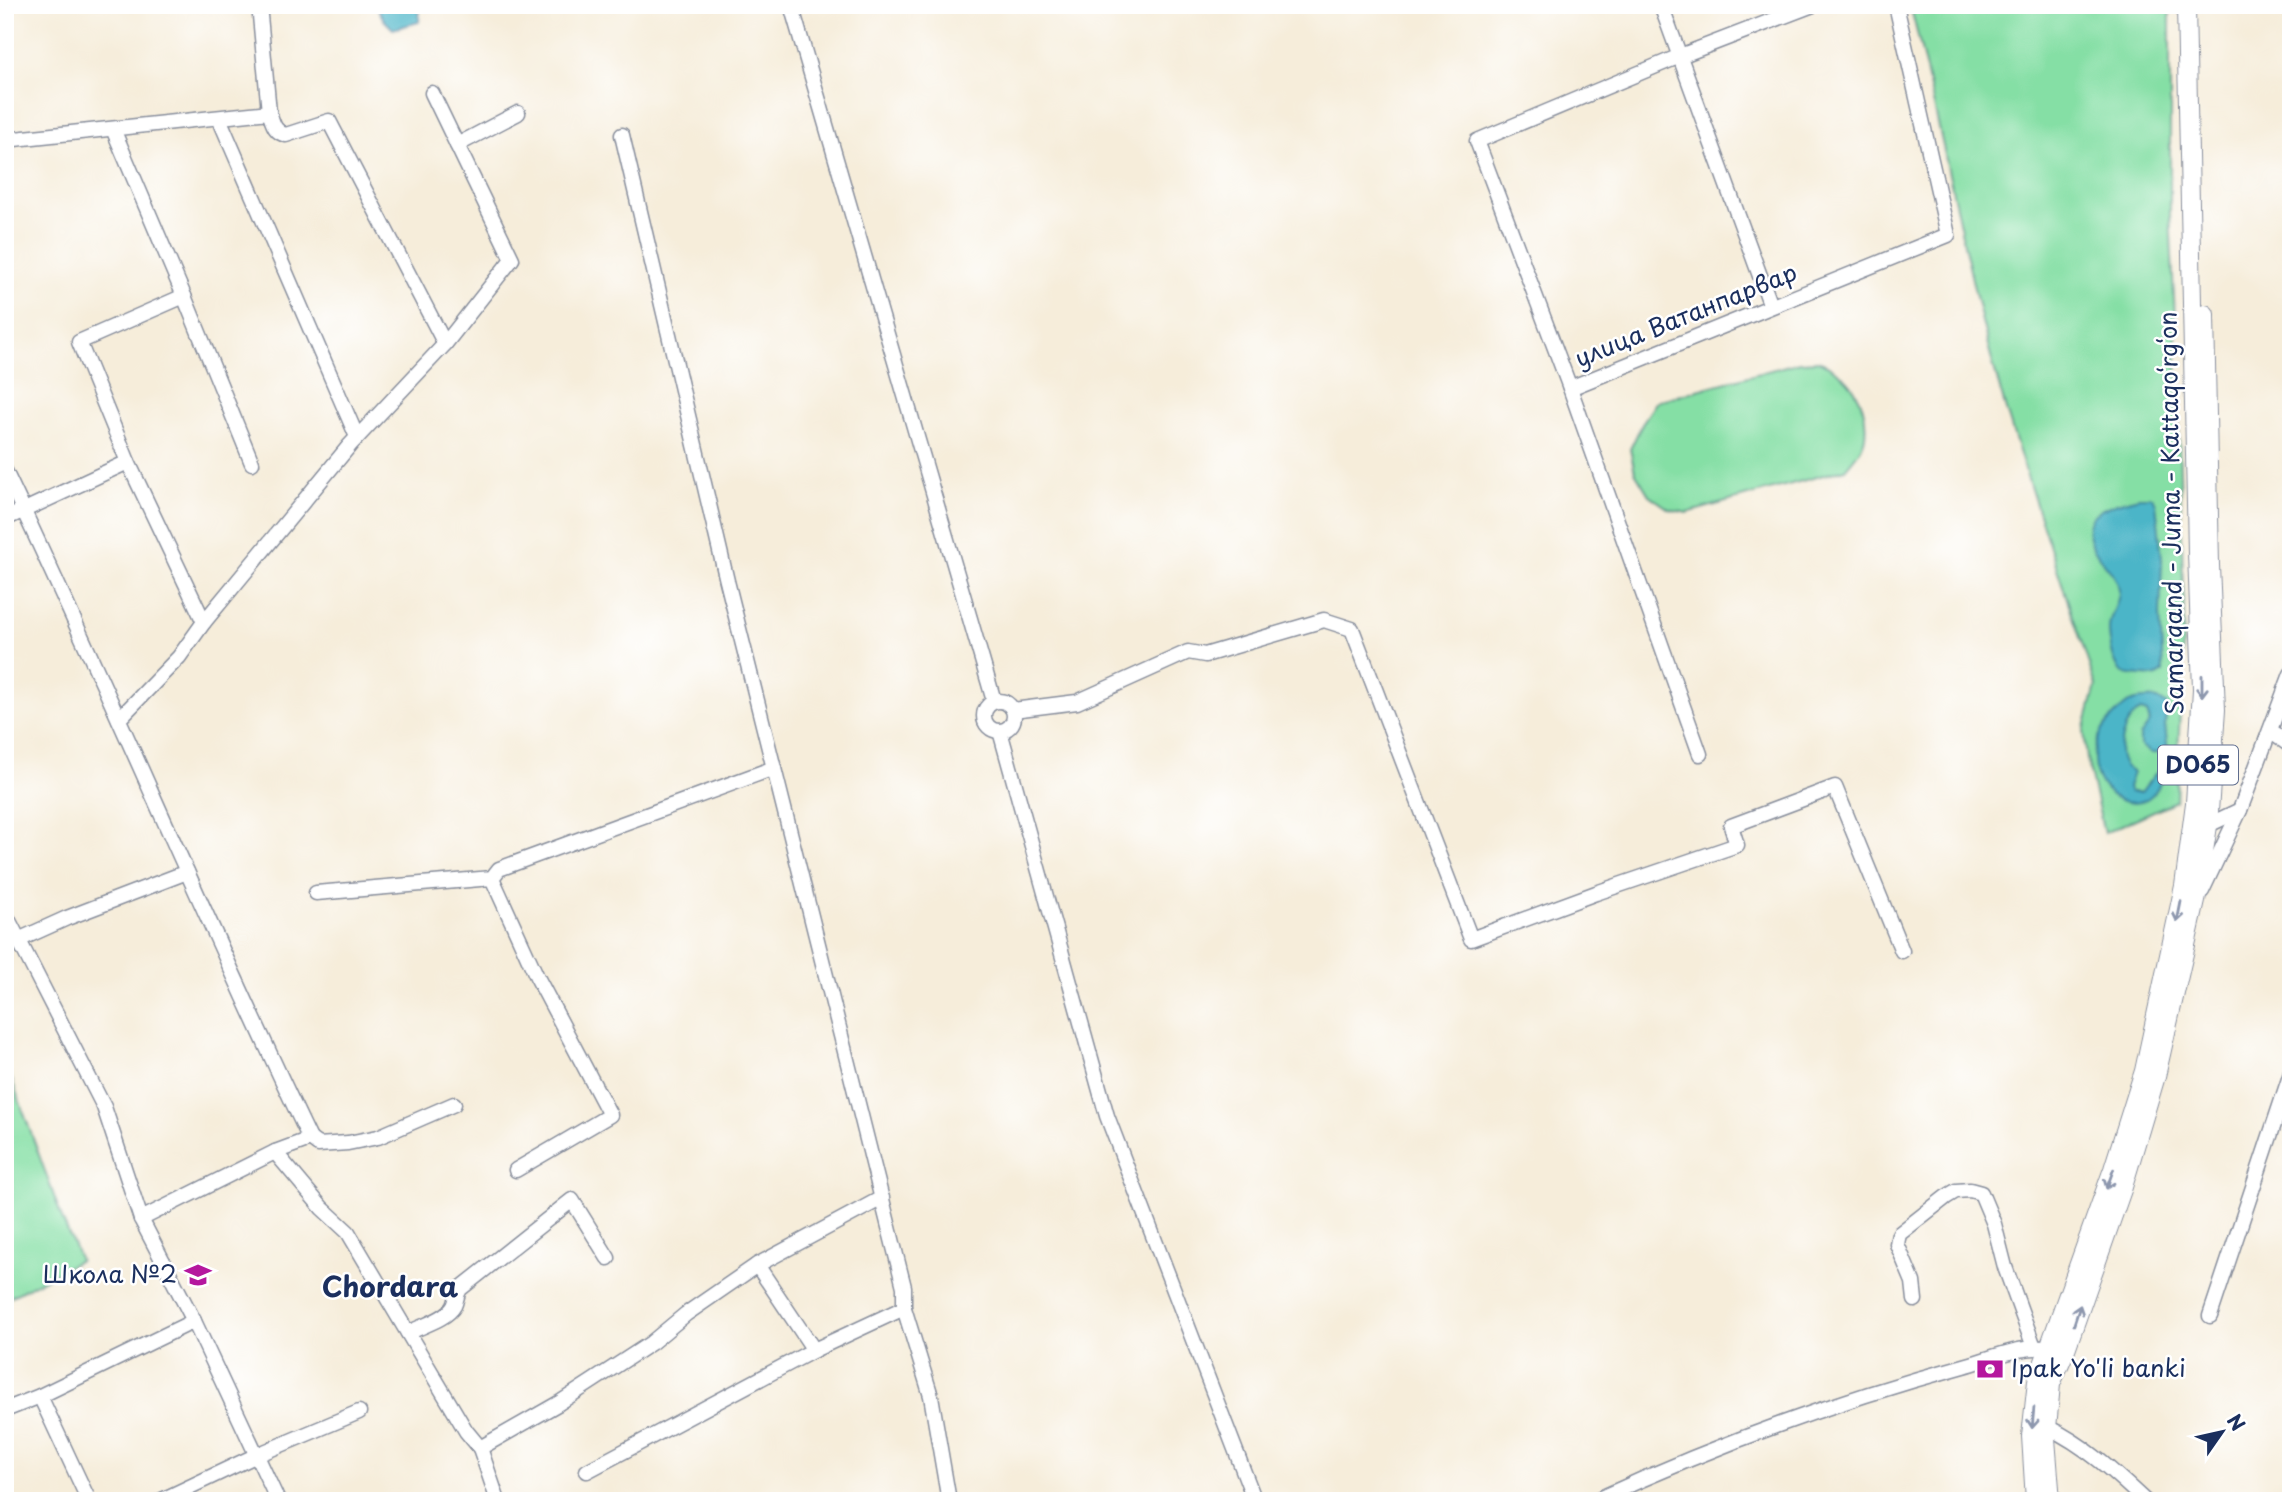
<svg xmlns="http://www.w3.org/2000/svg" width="2296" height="1506" font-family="'Playpen Sans',sans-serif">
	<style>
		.green { fill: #85dfa5; stroke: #508782; stroke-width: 2 }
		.water { fill: #4bb5c8; stroke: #337293; stroke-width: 2 }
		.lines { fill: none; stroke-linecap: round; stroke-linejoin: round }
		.minor-casing { stroke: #888e9c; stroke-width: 17 }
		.major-casing { stroke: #888e9c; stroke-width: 20 }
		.minor { stroke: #fff; stroke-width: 14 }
		.major { stroke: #fff; stroke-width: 18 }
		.oneway { stroke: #8d97ae }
		.labels { text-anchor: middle; stroke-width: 5; stroke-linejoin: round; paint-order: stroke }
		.shield { fill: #fff; stroke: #5f6d8e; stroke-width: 2 }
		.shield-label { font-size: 23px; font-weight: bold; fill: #1b2f5e }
		.street-label { font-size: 24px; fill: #1b2f5e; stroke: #fff }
		.poi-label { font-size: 24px; fill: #1b2f5e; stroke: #fff; text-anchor: end }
		.quarter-label { font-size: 28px; font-weight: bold; fill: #1b2f5e; stroke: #fff }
	</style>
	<rect width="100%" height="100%" fill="#fff"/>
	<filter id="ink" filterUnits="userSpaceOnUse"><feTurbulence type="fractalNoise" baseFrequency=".0143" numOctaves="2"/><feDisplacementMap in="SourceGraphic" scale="14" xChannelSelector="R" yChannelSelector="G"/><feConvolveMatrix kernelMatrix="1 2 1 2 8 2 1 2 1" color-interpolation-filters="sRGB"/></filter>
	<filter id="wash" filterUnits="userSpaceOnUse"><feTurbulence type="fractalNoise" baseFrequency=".00686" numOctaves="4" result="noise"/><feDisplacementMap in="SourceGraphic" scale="28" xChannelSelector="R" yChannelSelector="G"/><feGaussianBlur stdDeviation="1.57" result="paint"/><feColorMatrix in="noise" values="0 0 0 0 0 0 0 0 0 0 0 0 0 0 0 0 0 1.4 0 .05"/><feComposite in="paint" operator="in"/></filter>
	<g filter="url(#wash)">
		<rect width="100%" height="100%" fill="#f6edda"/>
		<g class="green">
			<path d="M 1910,5 L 2170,5 L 2170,214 L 2177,362 L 2184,617 L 2176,801 L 2104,833 L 2087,759 L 2084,731 L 2096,686 C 2064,588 2030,491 2001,393 C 1964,265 1944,134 1910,5 Z"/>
			<path d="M 1818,361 C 1849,373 1869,401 1865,436 C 1863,449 1853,459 1845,469 L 1687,513 L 1669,509 L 1649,495 L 1635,472 L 1630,449 L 1643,422 L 1657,401 L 1800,362 Z"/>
			<path d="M 5,1061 L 63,1221 L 80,1260 L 5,1300 Z"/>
		</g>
		<g class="water">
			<path d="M 376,5 L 420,5 L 419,22 L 393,29 L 384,20 Z"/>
			<path d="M 2139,497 L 2152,497 L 2156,503 L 2162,559 L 2160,614 L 2163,672 C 2157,678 2151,677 2143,676 C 2136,675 2127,676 2122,672 C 2112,665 2107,632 2110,621 C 2113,610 2120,601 2119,590 C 2118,578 2110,571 2103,562 C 2069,519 2096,507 2139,497 Z"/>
			<path d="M 2158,699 L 2167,705 L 2165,724 L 2168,753 L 2151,753 L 2140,745 L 2140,736 L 2150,722 L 2147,713 L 2141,711 C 2125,717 2114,751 2124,765 C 2126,768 2130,770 2133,772 L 2128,787 L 2130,792 L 2141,792 L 2156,773 L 2160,774 L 2162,778 C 2141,838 2058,777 2112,718 C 2129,700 2133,698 2158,699 Z"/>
		</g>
	</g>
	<g filter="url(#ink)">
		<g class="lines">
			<g class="minor-casing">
				<g id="minor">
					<path d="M 259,5 L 269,112 C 273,123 274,132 286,135 L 329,121 L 445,344"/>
					<path d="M 791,5 L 994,701"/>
					<path d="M 1661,5 L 1771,306"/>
					<path d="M 1813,5 L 1680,56 L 1477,141 L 1570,388 L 1948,235 L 1896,5"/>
					<path d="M 219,118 L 357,437"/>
					<path d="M 113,129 L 184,296"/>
					<path d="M 622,135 L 727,581 L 904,1287 L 904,1308"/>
					<path d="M 5,140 L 269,112"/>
					<path d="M 457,145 L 518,113"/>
					<path d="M 1570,388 L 1700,754"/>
					<path d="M 128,462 L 79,342 L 184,296 L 252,463"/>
					<path d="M 5,471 C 110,692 204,918 310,1139 L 275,1152 L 322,1208 L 348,1232 L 466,1431 L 480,1448 L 559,1403 L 651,1343 L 686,1314 L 757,1265 L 814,1350"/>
					<path d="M 5,519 L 128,462 L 204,622 L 179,657 L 119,719"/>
					<path d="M 204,622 L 350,445 L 445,344 L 512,259 L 432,93"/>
					<circle cx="999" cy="716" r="15"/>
					<path d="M 1013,710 L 1077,702 L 1188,652 L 1205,655 L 1324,620 L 1352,629 L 1471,939 L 1596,893 L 1737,845 L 1731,826 L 1835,787 L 1902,951"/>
					<path d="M 1000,731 L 1107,1116 L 1255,1501"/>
					<path d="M 2270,731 L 2291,746"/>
					<path d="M 2200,829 L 2240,810 L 2291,674"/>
					<path d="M 492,878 L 537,977 L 610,1115 L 516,1170"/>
					<path d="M 2202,891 L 2240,810"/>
					<path d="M 316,893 L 492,878 L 499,869 L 774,768"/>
					<path d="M 5,913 L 104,1107 L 141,1219 L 194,1321 L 278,1501"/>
					<path d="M 5,946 L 67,918 L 187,872"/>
					<path d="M 310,1139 L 318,1145 L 348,1143 L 378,1137 L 454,1104"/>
					<path d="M 141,1219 L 275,1152"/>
					<path d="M 757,1265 L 882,1198"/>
					<path d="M 1915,1300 L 1913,1282 L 1897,1244 L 1899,1234 L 1946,1197 L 1956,1191 L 1970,1190 L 1981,1193 L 1994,1224 L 2005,1267 L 2034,1347"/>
					<path d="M 2210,1316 L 2291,1073"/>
					<path d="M 408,1333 C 421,1326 447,1319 454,1306 C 457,1300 456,1295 460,1289 L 572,1200 L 608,1258"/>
					<path d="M 40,1396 L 89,1501"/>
					<path d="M 5,1410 L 40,1396 L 194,1321"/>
					<path d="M 2047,1427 C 2085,1445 2114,1472 2145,1501"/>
					<path d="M 480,1448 L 498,1501"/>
					<path d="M 587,1471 L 814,1350 L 904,1308 L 931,1396 L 949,1501"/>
					<path d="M 160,1501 L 257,1455 L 359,1412"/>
					<path d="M 1594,1501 C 1713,1446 1838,1400 1964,1366 C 1993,1358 2027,1342 2057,1350"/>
				</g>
			</g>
			<g class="major-casing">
				<g id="major">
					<path d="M 2035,1501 L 2031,1436 L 2037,1381 L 2113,1169 L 2144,1071 L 2184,886 L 2195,803 L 2202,689 L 2197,553 L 2186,5"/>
					<path d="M 2051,1501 L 2046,1439 L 2051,1384 L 2065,1352 L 2123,1187 L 2156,1076 L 2196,901 L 2208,826 L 2216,710 L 2210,565 L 2205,314"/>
				</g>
			</g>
			<use href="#minor" class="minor"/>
			<use href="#major" class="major"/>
		</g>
		<defs><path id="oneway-shaft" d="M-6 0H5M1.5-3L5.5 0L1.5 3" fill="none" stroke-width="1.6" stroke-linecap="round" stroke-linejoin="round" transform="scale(1.75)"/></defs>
		<g class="oneway">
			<use href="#oneway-shaft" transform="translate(2202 686) rotate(90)"/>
			<use href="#oneway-shaft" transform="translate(2179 912) rotate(101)"/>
			<use href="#oneway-shaft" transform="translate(2110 1179) rotate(110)"/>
			<use href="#oneway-shaft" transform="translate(2077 1315) rotate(-72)"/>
			<use href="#oneway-shaft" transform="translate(2033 1418) rotate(95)"/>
		</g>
	</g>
	<defs>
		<g id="school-bare" transform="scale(2.1)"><path d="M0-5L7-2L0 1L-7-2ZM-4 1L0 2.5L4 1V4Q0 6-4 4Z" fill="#b5179e" stroke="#fff" stroke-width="2.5" paint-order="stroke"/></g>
		<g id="bank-bare" transform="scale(2.1)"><path d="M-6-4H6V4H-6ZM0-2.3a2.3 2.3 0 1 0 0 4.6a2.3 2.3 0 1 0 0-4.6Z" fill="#b5179e" stroke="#fff" stroke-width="2.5" paint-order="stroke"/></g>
	</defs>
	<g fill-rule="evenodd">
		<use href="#school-bare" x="198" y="1275"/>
		<use href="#bank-bare" x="1990" y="1369"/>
	</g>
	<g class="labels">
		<rect class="shield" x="2158" y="745.5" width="80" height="39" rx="5"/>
		<g class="shield-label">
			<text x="2198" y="773">D065</text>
		</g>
		<g class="street-label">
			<text transform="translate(1686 316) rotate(-22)" y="8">улица Ватанпарвар</text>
			<text transform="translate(2172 513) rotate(-91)" y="8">Samarqand - Juma - Kattaqo‘rg‘on</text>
		</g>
		<g class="poi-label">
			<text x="177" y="1283">Школа №2</text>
			<text x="2011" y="1377" text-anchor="start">Ipak Yo'li banki</text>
		</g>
		<g class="quarter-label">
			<text x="390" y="1297">Chordara</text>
		</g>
	</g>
	<rect width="2296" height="1506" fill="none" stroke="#fff" stroke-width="28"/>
	<g transform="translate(2222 1432) rotate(56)" stroke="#ffffff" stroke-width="5" paint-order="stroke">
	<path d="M0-5L12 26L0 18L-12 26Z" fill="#1b2f5e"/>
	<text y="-10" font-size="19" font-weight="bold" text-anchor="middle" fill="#1b2f5e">N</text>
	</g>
</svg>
